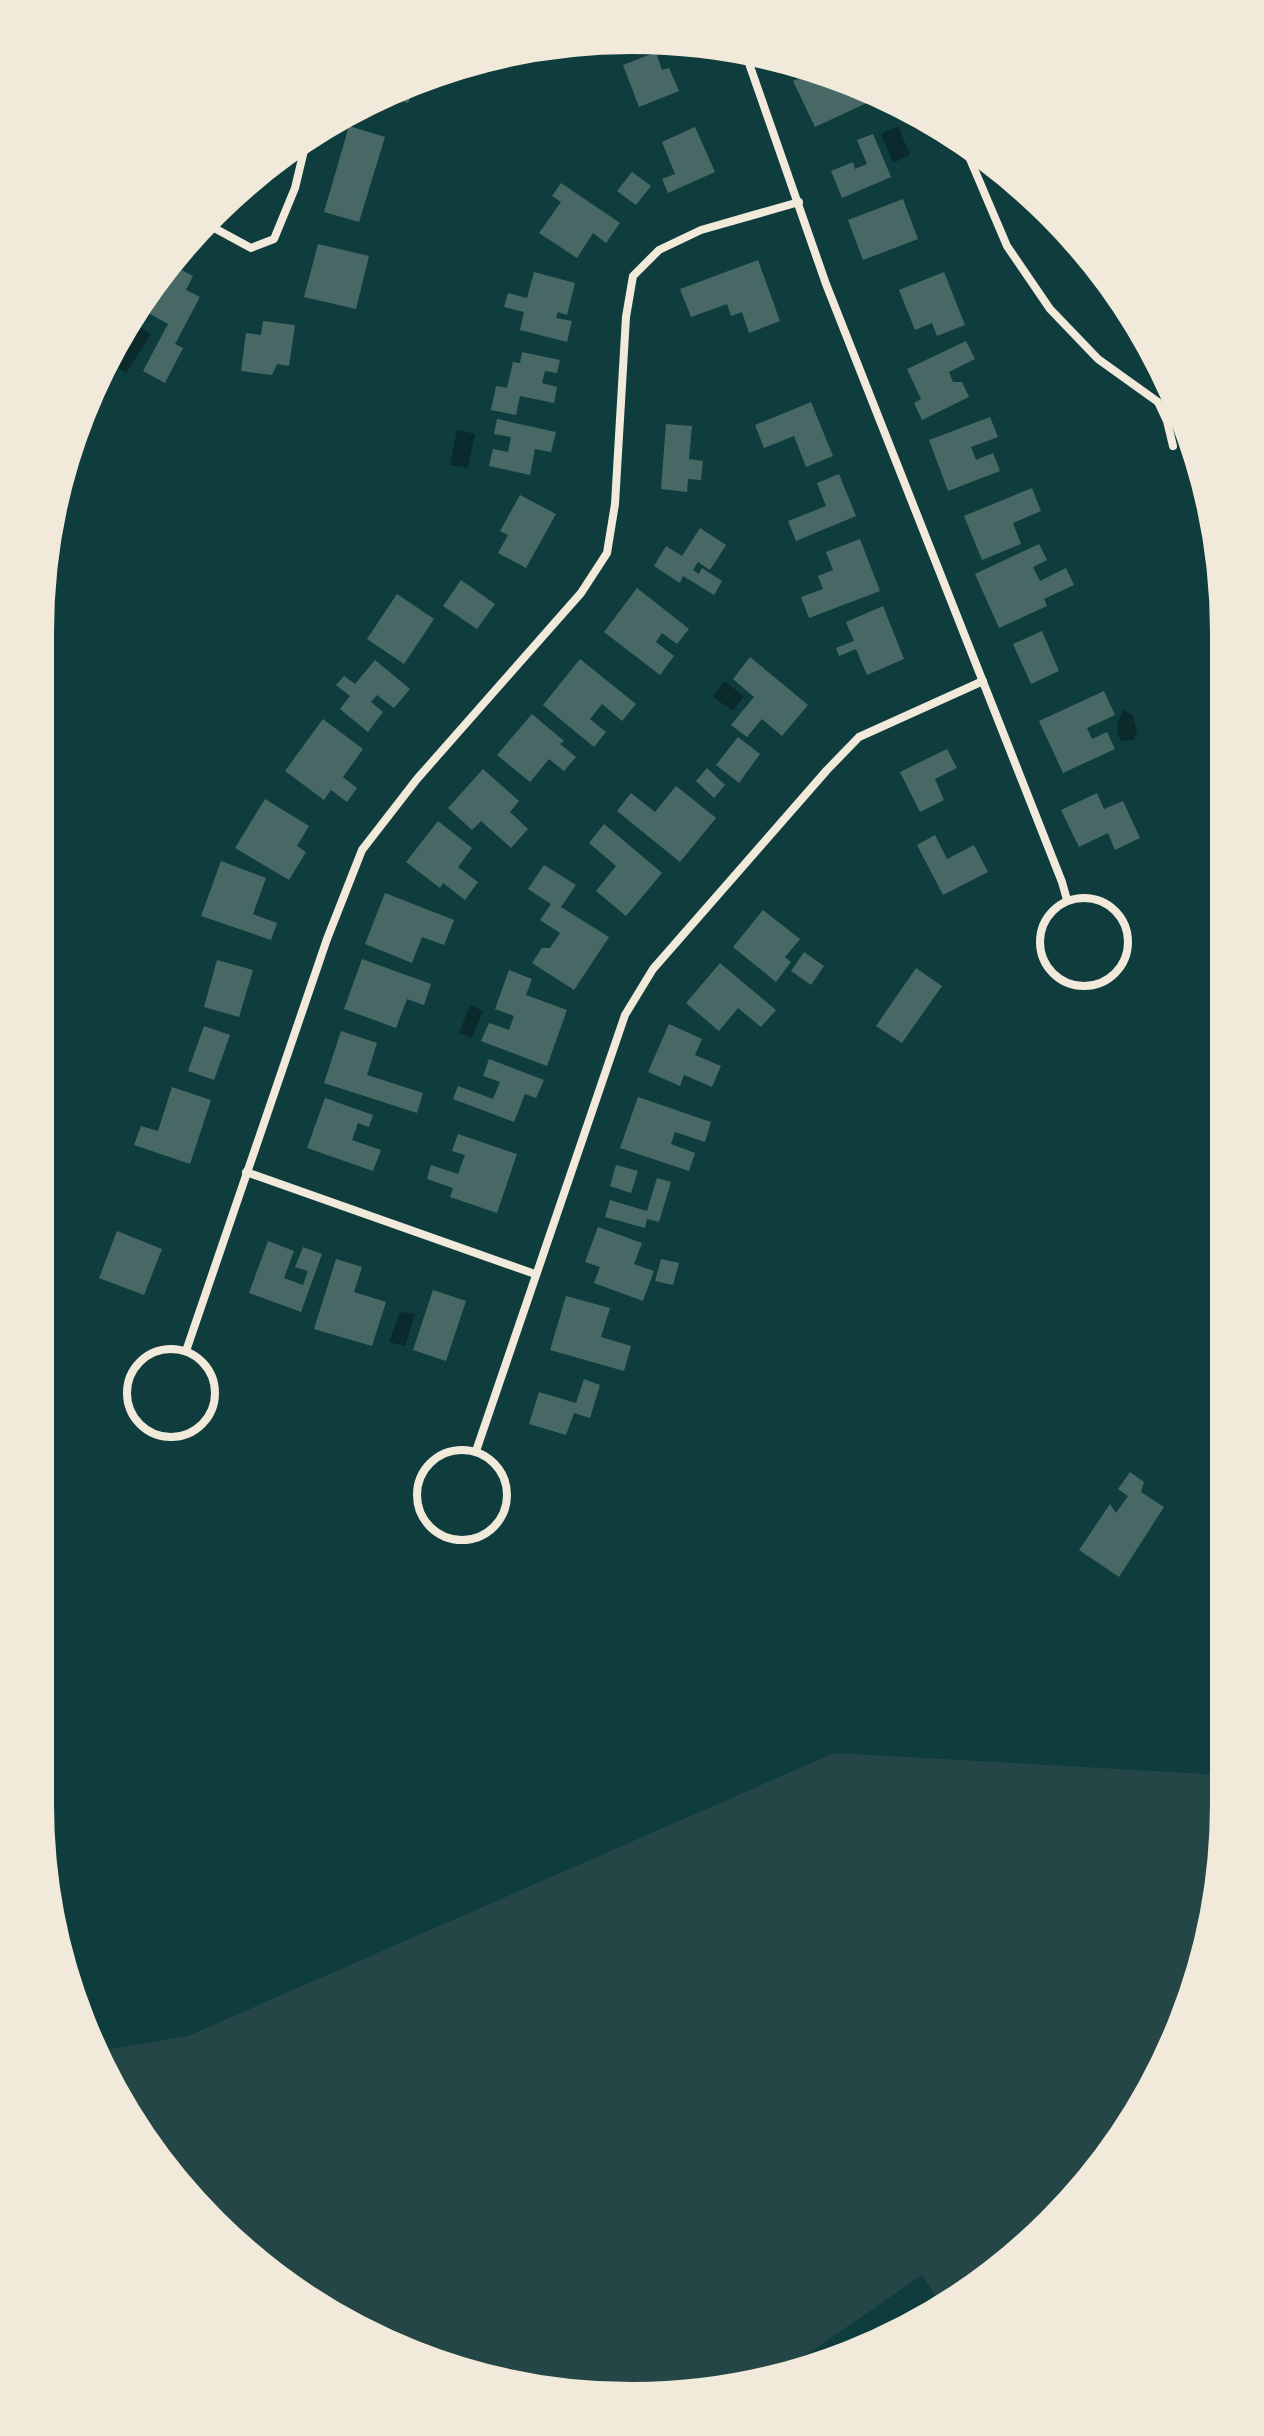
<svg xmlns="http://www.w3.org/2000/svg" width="1264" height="2436" font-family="Commissioner,sans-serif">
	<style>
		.green { fill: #244646 }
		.water { fill: #0a2a2b }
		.building { fill: #486865 }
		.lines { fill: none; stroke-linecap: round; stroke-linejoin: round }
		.minor { stroke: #f1e9da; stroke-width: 8 }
		.rim { fill: none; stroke: #f1e9da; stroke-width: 4 }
	</style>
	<rect width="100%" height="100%" fill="#0f3d3e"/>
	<path class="green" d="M 834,1753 L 1225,1775 L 1225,1842 L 1206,1958 L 1165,2067 L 1052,2224 L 941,2304 L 922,2275 L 770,2380 L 671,2397 L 479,2378 L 302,2298 L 161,2166 L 99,2051 L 188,2036 Z"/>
	<g class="water">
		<path d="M 898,126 L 910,155 L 893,163 L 881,134 Z"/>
		<path d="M 136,324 L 151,334 L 126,373 L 112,364 Z"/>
		<path d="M 457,430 L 475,434 L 468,468 L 450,465 Z"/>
		<path d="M 724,681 L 744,696 L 733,711 L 713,697 Z"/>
		<path d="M 1123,710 L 1133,715 L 1137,732 L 1133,740 L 1122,741 C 1114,730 1118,722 1123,710 Z"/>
		<path d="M 470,1005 L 483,1011 L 472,1038 L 459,1033 Z"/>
		<path d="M 400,1312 L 415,1314 L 405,1346 L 389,1342 Z"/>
	</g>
	<g class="building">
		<path d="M 655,40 L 632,50 L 628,41 Z"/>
		<path d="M 656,52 L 662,70 L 669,68 L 679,91 L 639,107 L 623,65 Z"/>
		<path d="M 817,70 L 840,79 L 847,92 L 860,86 L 884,95 L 815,127 L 793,81 Z"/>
		<path d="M 416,81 L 408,103 L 385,95 Z"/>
		<path d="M 349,126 L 385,137 L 359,222 L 324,212 Z"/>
		<path d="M 695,127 L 715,172 L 668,193 L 662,179 L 675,174 L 662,142 Z"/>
		<path d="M 873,134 L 891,177 L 842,198 L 831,171 L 853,162 L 855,169 L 867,164 L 857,140 Z"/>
		<path d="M 632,172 L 651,186 L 636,205 L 617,191 Z"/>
		<path d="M 561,183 L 620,223 L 606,243 L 593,233 L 577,258 L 539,233 L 561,202 L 552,196 Z"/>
		<path d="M 903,199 L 918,239 L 863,260 L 848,220 Z"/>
		<path d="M 318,244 L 369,256 L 356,309 L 304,297 Z"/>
		<path d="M 758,260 L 780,321 L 749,333 L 742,312 L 731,316 L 727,304 L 691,317 L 680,289 Z"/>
		<path d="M 168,263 L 193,276 L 186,290 L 200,297 L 175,344 L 183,348 L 165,383 L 143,371 L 168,324 L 138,307 Z"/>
		<path d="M 534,272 L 575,283 L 567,315 L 558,312 L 556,318 L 572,321 L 567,342 L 520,330 L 524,312 L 504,307 L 508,293 L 527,298 Z"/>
		<path d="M 944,272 L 965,325 L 937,336 L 932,323 L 915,330 L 899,290 Z"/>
		<path d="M 263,321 L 295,325 L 289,366 L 277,364 L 272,375 L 241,371 L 246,333 L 261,335 Z"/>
		<path d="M 966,341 L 975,359 L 949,372 L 953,382 L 962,382 L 969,397 L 922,420 L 914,403 L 921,399 L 907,369 Z"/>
		<path d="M 522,352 L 560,360 L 557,373 L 545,371 L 542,383 L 557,387 L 554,403 L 520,396 L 516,415 L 491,410 L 496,386 L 507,388 L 513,362 L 520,363 Z"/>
		<path d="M 811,402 L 833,456 L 806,467 L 794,436 L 764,448 L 755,425 Z"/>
		<path d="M 990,417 L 998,437 L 971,447 L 976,460 L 993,453 L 1000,471 L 948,491 L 929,440 Z"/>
		<path d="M 497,419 L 556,432 L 551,452 L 535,449 L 530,475 L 489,466 L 493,449 L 508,452 L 511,437 L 494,434 Z"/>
		<path d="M 666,424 L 692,426 L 689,459 L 703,461 L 701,480 L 688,479 L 687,492 L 661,489 Z"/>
		<path d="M 839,474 L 856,516 L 796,541 L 788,521 L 826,506 L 817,483 Z"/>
		<path d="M 1032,488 L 1041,511 L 1013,523 L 1021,544 L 982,560 L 964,516 Z"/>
		<path d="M 520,495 L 556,514 L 526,568 L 498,553 L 508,535 L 500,531 Z"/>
		<path d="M 700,528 L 726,545 L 710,570 L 698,562 L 693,570 L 699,574 L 702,568 L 722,581 L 714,595 L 683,576 L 680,583 L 654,566 L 666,546 L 682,556 Z"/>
		<path d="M 860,539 L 880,591 L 809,618 L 801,597 L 823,589 L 818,576 L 833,570 L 826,552 Z"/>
		<path d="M 1039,544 L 1047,560 L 1033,567 L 1040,581 L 1066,568 L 1074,585 L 1044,599 L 1047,606 L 999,628 L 975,574 Z"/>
		<path d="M 461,580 L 495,604 L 477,629 L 443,606 Z"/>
		<path d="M 637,588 L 689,629 L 677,644 L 662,633 L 656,642 L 674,656 L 660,675 L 604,632 Z"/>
		<path d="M 397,594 L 434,619 L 404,664 L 367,639 Z"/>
		<path d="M 883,606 L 904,659 L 867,675 L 856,649 L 839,656 L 836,648 L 854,641 L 846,622 Z"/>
		<path d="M 1042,631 L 1059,671 L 1031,684 L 1013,644 Z"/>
		<path d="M 750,657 L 808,705 L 782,736 L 762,719 L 747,737 L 731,725 L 754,697 L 733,679 Z"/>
		<path d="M 580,659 L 636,704 L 622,721 L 602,704 L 590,719 L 606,732 L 594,747 L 543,705 Z"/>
		<path d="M 375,660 L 410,689 L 394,708 L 377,695 L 371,702 L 383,712 L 368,732 L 340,709 L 350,696 L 336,685 L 344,676 L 355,684 Z"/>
		<path d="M 1104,691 L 1115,715 L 1087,728 L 1092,739 L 1107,732 L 1115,749 L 1063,773 L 1039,721 Z"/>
		<path d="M 532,714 L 564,741 L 560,744 L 576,757 L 564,771 L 549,759 L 530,782 L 497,755 Z"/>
		<path d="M 323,719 L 363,749 L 343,777 L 357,788 L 347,802 L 331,790 L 324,800 L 285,771 Z"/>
		<path d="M 738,737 L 760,754 L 739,783 L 716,765 Z"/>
		<path d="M 947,749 L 957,768 L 935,779 L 944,800 L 920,812 L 900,772 Z"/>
		<path d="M 707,768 L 725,785 L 714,798 L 696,781 Z"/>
		<path d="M 483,769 L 519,801 L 510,812 L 528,829 L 511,848 L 481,821 L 472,830 L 448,808 Z"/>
		<path d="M 676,786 L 716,818 L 680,862 L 617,811 L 631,793 L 655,812 Z"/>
		<path d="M 1097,793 L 1104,809 L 1123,801 L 1140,838 L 1115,850 L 1108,833 L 1079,847 L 1061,810 Z"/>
		<path d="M 265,799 L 309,826 L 297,846 L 306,852 L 289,880 L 235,848 Z"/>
		<path d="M 438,821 L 472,848 L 458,867 L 478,882 L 465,900 L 443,883 L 440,888 L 406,862 Z"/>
		<path d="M 604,824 L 662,873 L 626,916 L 596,891 L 616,866 L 589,843 Z"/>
		<path d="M 935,835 L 947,859 L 974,845 L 988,872 L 943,895 L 917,845 Z"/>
		<path d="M 221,861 L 266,878 L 253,914 L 277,923 L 271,940 L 201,916 Z"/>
		<path d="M 544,865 L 576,885 L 561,907 L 609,937 L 574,990 L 532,963 L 542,948 L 550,948 L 560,933 L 540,920 L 551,904 L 528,889 Z"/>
		<path d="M 385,893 L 454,920 L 444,945 L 422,937 L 412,963 L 365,944 Z"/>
		<path d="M 763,910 L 800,939 L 785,957 L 791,962 L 776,982 L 733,947 Z"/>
		<path d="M 804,952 L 824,966 L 811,985 L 791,971 Z"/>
		<path d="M 362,959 L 431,984 L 424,1005 L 407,999 L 396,1028 L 344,1009 Z"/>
		<path d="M 217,960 L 253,970 L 239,1017 L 204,1007 Z"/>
		<path d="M 720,963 L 776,1010 L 761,1027 L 738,1008 L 719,1031 L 686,1003 Z"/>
		<path d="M 916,968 L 942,986 L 902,1043 L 876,1026 Z"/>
		<path d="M 509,970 L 532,979 L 526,995 L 567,1010 L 547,1066 L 481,1041 L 489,1023 L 509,1030 L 514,1016 L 495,1009 Z"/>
		<path d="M 669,1024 L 702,1039 L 695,1055 L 721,1066 L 712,1087 L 684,1075 L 680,1086 L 648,1072 Z"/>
		<path d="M 204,1026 L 230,1035 L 214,1080 L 188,1071 Z"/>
		<path d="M 341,1031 L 377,1043 L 367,1075 L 423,1093 L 417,1113 L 324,1083 Z"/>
		<path d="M 489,1059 L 544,1080 L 536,1098 L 525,1094 L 514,1122 L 453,1099 L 458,1086 L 493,1099 L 500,1082 L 483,1076 Z"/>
		<path d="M 172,1087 L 211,1100 L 190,1164 L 134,1145 L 141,1126 L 158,1131 Z"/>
		<path d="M 638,1097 L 711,1122 L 705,1142 L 675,1132 L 671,1144 L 695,1153 L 689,1171 L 620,1148 Z"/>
		<path d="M 325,1098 L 373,1115 L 369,1127 L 358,1123 L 352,1140 L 381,1150 L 373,1171 L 307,1148 Z"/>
		<path d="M 458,1134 L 517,1154 L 497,1213 L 450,1197 L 453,1188 L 427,1179 L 431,1165 L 458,1174 L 465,1155 L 452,1151 Z"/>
		<path d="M 616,1165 L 638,1171 L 631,1193 L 610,1186 Z"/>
		<path d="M 657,1178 L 671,1182 L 659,1222 L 647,1219 L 645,1228 L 605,1217 L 610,1200 L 647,1211 Z"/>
		<path d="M 598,1227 L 642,1243 L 634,1264 L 654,1271 L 643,1301 L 594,1283 L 600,1267 L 585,1262 Z"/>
		<path d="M 117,1231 L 162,1249 L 144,1295 L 99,1278 Z"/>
		<path d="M 268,1241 L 294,1251 L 284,1278 L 303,1285 L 308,1271 L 295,1267 L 303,1247 L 322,1254 L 301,1312 L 249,1293 Z"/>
		<path d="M 336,1259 L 362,1267 L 354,1292 L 386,1302 L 372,1346 L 314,1329 Z"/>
		<path d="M 661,1259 L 679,1263 L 673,1285 L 655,1281 Z"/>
		<path d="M 433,1290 L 466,1301 L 446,1361 L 413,1350 Z"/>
		<path d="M 566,1296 L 610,1308 L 601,1337 L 631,1346 L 624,1371 L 550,1350 Z"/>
		<path d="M 584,1379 L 600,1385 L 590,1418 L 574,1413 L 566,1435 L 529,1424 L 539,1392 L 576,1403 Z"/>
		<path d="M 1130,1472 L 1144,1482 L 1141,1492 L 1164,1507 L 1119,1577 L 1079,1550 L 1110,1504 L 1116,1513 L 1128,1496 L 1118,1489 Z"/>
	</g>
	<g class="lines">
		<g class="minor">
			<path d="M 745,52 L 826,284 L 1062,882 L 1067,900"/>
			<path d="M 964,145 L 1007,246 L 1050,309 L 1098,359 L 1158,402 L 1167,421 L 1173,446"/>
			<path d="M 205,223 L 251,248 L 274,239 L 295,188 L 307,138"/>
			<circle cx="1084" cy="942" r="44"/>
			<path d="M 246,1172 L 535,1274"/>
			<circle cx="171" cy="1393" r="44"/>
			<path d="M 186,1351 L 327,939 L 362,850 L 417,779 L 581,593 L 607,553 L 615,504 L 626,317 L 633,276 L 659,250 L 701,230 L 799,202"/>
			<circle cx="462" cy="1495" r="45"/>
			<path d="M 476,1451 L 625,1015 L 653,969 L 827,770 L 859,737 L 983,681"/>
		</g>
	</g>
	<path d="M0 0H1264V2436H0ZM632 52H632A580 580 0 0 1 1212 632V1804A580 580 0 0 1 632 2384H632A580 580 0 0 1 52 1804V632A580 580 0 0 1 632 52Z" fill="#f1e9da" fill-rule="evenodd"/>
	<path class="rim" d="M632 52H632A580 580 0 0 1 1212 632V1804A580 580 0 0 1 632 2384H632A580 580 0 0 1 52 1804V632A580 580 0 0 1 632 52Z"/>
</svg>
